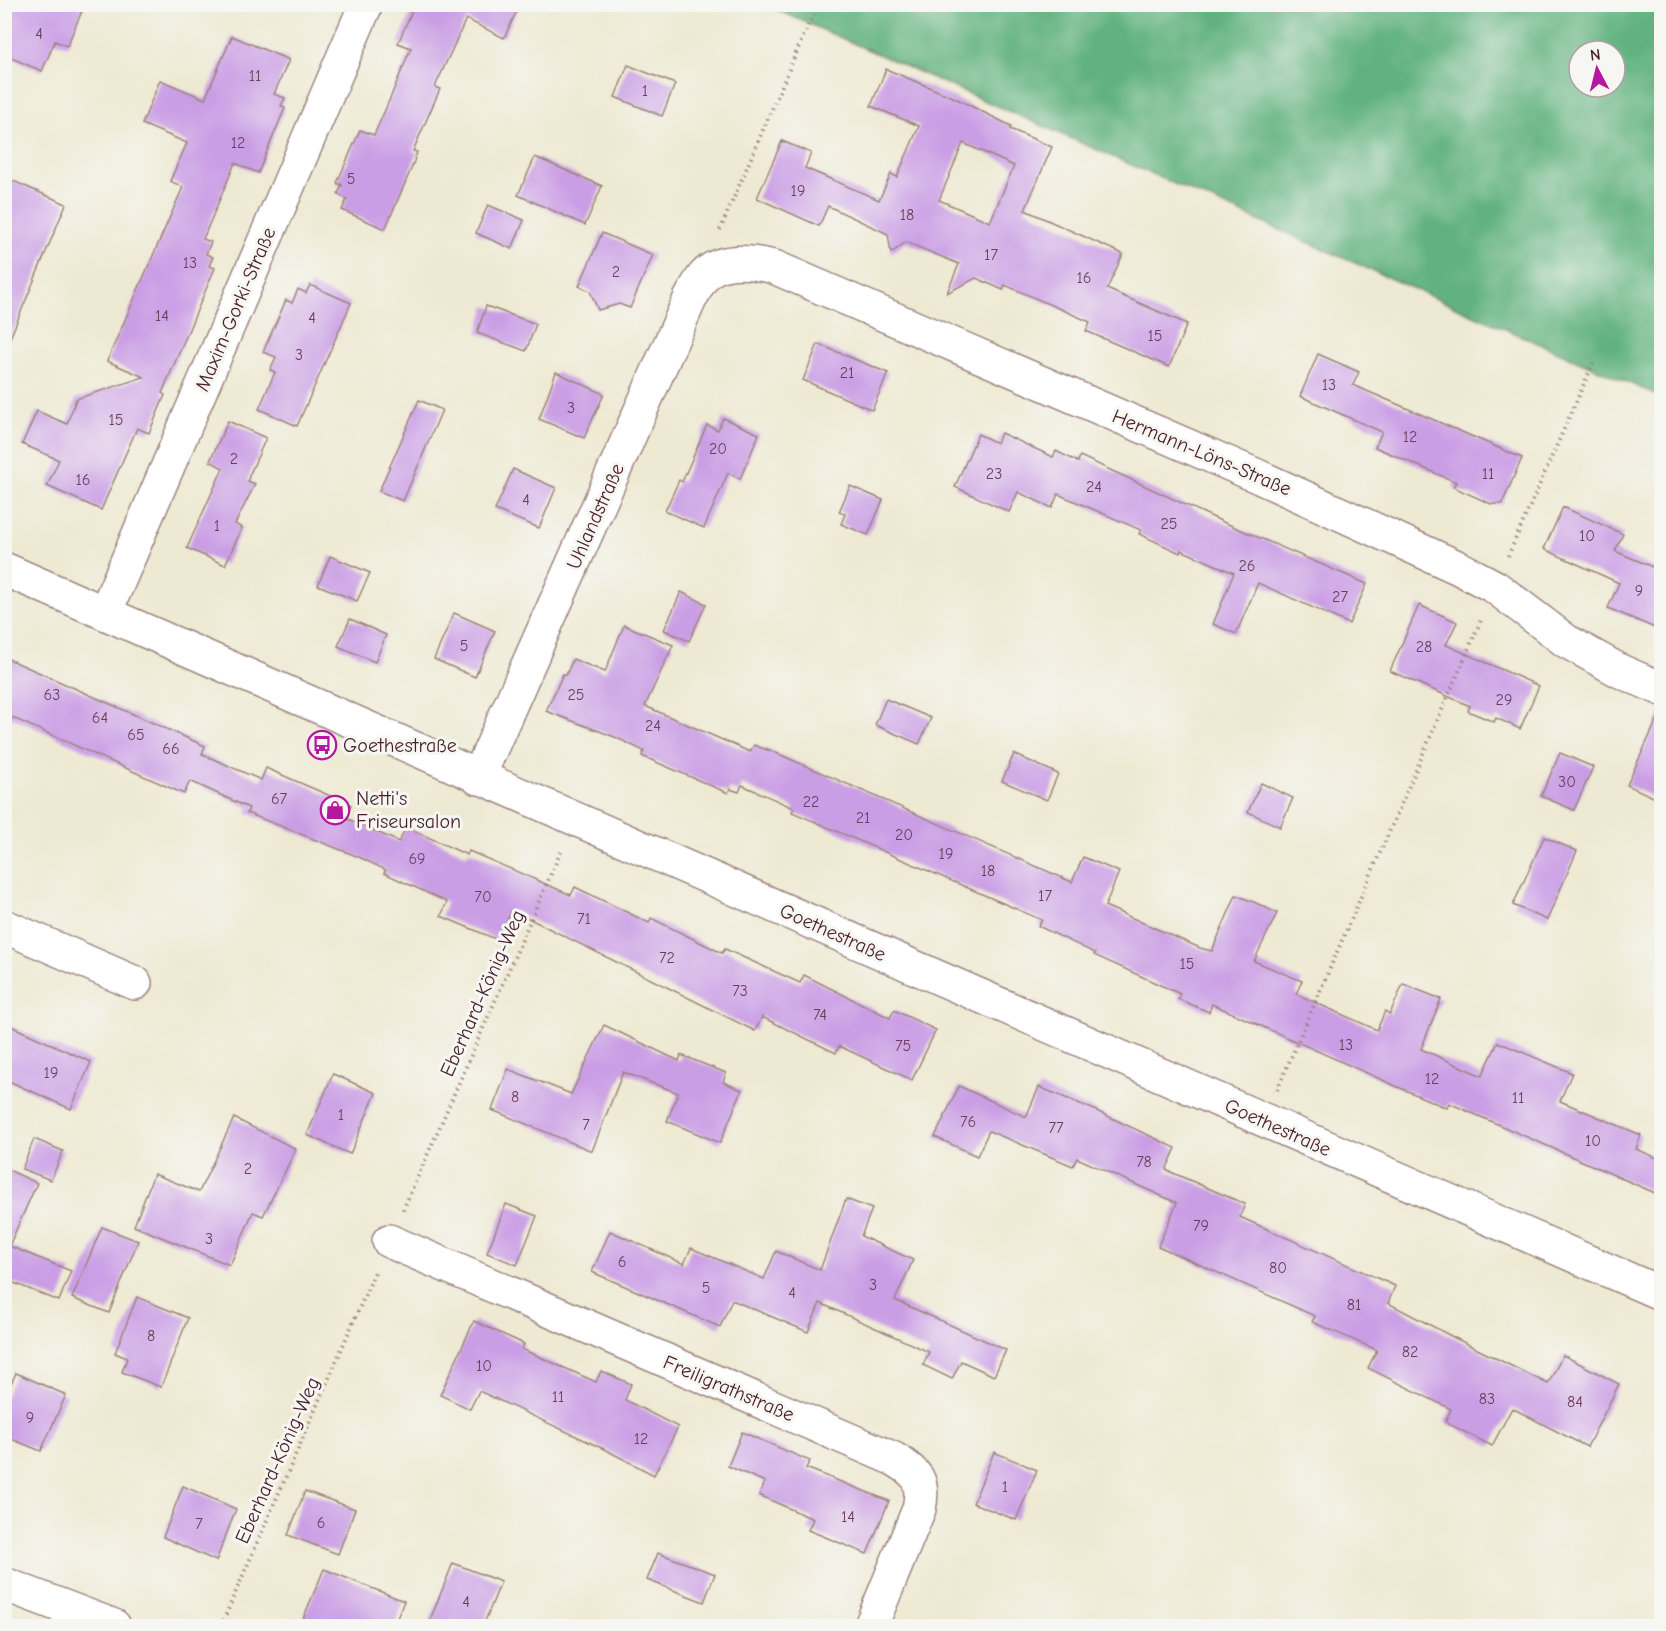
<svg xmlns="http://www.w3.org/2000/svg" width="1666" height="1631" font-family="'Comic Neue',sans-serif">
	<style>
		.forest { fill: #62b27f; stroke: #566855; stroke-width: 1.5; fill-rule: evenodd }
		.building { fill: #ca9ee5; fill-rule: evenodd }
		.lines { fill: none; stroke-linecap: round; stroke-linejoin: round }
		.street-casing { stroke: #9c847e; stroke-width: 36 }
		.path { stroke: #9c847e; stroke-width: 4; stroke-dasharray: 1.5 4.5; stroke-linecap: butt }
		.street { stroke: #fff; stroke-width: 33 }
		.labels { text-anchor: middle; stroke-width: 6; stroke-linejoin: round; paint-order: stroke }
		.number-label { font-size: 16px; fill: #6a3f5a }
		.street-label { font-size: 20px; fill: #4a1f2b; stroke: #f6f6f2 }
		.poi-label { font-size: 20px; fill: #4a1f2b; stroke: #f6f6f2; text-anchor: start }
	</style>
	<rect width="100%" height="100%" fill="#f6f6f2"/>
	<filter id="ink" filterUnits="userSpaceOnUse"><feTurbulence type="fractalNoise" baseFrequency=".0167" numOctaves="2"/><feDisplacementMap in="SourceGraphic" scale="12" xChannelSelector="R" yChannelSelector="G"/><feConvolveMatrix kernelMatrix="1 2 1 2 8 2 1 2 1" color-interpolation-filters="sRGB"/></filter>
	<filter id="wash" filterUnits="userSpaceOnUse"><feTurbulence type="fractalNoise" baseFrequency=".008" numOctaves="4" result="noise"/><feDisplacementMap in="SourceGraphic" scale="24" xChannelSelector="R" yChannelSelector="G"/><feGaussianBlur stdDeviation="1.35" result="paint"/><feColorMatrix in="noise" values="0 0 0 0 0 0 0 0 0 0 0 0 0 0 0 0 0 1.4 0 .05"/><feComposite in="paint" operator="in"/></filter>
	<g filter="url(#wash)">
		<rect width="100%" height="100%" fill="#eee9d2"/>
		<path class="forest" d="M 766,5 L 1661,5 L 1661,397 ZM 1579,51 L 1615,51 L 1615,87 L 1579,87 Z"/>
		<g id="blocks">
			<g class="building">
				<path d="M 4,4 L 85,4 L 67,46 L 55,41 L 42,71 L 4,55 Z"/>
				<path d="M 415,4 L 520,4 L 504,38 L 466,19 L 435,87 L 440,89 L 413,151 L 417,152 L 412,167 L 385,229 L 342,210 L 347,199 L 338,194 L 342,185 L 337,183 L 360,130 L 374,135 L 389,101 L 411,48 L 398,43 Z"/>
				<path d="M 232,36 L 289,60 L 274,94 L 285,98 L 281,106 L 285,108 L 258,173 L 235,163 L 203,239 L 211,242 L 206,254 L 213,257 L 209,266 L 215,268 L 162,393 L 165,395 L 149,433 L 137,428 L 101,510 L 47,486 L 59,460 L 22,444 L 37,411 L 67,424 L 76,399 L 144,377 L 107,361 L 183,187 L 170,181 L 187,143 L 142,124 L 160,80 L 205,99 Z"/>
				<path d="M 628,65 L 675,84 L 662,116 L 615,97 Z"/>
				<path d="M 886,69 L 955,98 L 1011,126 L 1010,129 L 1052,147 L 1025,210 L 1123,254 L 1107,289 L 1187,324 L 1169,367 L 1086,331 L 1090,322 L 1005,285 L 1003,290 L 976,278 L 947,293 L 959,264 L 906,242 L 891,253 L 888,234 L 828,206 L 819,226 L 757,198 L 782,141 L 811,153 L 805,168 L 879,200 L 891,174 L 897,177 L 919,126 L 871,106 ZM 963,143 L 1014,166 L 990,222 L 939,200 Z"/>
				<path d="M 535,157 L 602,186 L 585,225 L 518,195 Z"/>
				<path d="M 4,177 L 66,204 L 5,350 L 4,349 Z"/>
				<path d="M 488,205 L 524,220 L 512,249 L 476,233 Z"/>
				<path d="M 602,233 L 653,255 L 630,308 L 619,304 L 598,310 L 590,291 L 579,286 Z"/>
				<path d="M 310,285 L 351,303 L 297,426 L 259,409 L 275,372 L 270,370 L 276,357 L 263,352 L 286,300 L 292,303 L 298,289 L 306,293 Z"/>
				<path d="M 486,306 L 536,324 L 526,351 L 477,333 Z"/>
				<path d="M 818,344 L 888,373 L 872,410 L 803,380 Z"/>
				<path d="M 1318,354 L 1359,372 L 1353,385 L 1522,458 L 1502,504 L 1491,504 L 1453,487 L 1456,482 L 1375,447 L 1382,432 L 1300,396 Z"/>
				<path d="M 556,372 L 604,394 L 584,438 L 539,419 Z"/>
				<path d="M 419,400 L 442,410 L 403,501 L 379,491 Z"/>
				<path d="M 723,418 L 759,434 L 740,479 L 728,473 L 704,528 L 665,511 L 679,480 L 682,482 L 707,425 L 718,430 Z"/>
				<path d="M 228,421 L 266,438 L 249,476 L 248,481 L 255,484 L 235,524 L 242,528 L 225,565 L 187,548 L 223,468 L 210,461 Z"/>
				<path d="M 1001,433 L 1053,457 L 1056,451 L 1078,462 L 1080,456 L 1223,522 L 1367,584 L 1349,624 L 1258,583 L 1236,634 L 1213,624 L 1234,573 L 1181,550 L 1180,553 L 1139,534 L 1141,530 L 1058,494 L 1052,508 L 1018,492 L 1009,512 L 955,487 L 978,434 L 997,443 Z"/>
				<path d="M 513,469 L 556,488 L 539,528 L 495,510 Z"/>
				<path d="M 850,486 L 883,500 L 868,535 L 841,524 L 845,514 L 839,512 Z"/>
				<path d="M 1563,507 L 1623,534 L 1615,551 L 1662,571 L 1662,631 L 1608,608 L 1619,583 L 1544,549 Z"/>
				<path d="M 330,556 L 370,573 L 357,601 L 318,585 Z"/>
				<path d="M 681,592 L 706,604 L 689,641 L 664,630 Z"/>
				<path d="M 1419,605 L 1457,622 L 1446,645 L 1539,686 L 1520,729 L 1496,718 L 1494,722 L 1468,711 L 1470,706 L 1390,671 Z"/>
				<path d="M 454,613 L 495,631 L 475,677 L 434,659 Z"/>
				<path d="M 350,619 L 386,635 L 375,662 L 338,646 Z"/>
				<path d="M 624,625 L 673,645 L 645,706 L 750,752 L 754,745 L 767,750 L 767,749 L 1072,882 L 1083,857 L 1119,872 L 1105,906 L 1200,948 L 1212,951 L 1236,895 L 1256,903 L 1277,913 L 1254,961 L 1302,981 L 1296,994 L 1377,1030 L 1385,1011 L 1390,1014 L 1403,984 L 1441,999 L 1421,1049 L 1482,1076 L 1498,1042 L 1572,1073 L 1560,1101 L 1641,1135 L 1636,1149 L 1662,1160 L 1662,1196 L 1449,1103 L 1447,1108 L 1398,1087 L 1212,1004 L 1209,1012 L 1178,999 L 1180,994 L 1094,955 L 1095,953 L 1038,926 L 1042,920 L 792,812 L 794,808 L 742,785 L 739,792 L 730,789 L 728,793 L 642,756 L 644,751 L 615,737 L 546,711 L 563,674 L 566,675 L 573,659 L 605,672 Z"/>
				<path d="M 4,657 L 205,746 L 202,754 L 261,780 L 266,768 L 351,805 L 346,818 L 399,842 L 406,827 L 467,855 L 469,851 L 571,895 L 575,887 L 649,923 L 651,918 L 722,953 L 725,949 L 800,983 L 804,975 L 890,1018 L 894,1010 L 936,1030 L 912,1080 L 839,1046 L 836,1053 L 762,1017 L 755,1031 L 512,910 L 498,940 L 441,916 L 447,902 L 384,873 L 386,870 L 359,857 L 247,813 L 249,808 L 190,781 L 184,794 L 4,714 Z"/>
				<path d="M 886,699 L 931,718 L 919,744 L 875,725 Z"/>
				<path d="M 1662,709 L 1662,801 L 1627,785 Z"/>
				<path d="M 1560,753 L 1593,767 L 1574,810 L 1541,796 Z"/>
				<path d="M 1014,754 L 1058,774 L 1047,800 L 1002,781 Z"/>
				<path d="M 1261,783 L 1293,798 L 1280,827 L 1248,812 Z"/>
				<path d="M 1544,837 L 1577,851 L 1547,920 L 1513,905 Z"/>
				<path d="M 4,1023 L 91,1062 L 71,1109 L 4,1079 Z"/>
				<path d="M 604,1025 L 679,1061 L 681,1055 L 726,1073 L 723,1082 L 742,1090 L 720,1143 L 667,1121 L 678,1093 L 623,1072 L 592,1151 L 492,1110 L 508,1069 L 571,1094 Z"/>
				<path d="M 333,1074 L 376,1093 L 350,1154 L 307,1135 Z"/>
				<path d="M 959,1086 L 1026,1117 L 1039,1087 L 1090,1108 L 1176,1148 L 1166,1170 L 1245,1204 L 1240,1217 L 1395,1286 L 1388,1303 L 1451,1336 L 1548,1384 L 1563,1355 L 1619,1384 L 1587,1447 L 1512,1408 L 1492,1446 L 1445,1422 L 1451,1409 L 1368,1368 L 1377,1350 L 1312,1322 L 1315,1316 L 1158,1246 L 1177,1203 L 1077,1158 L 1073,1166 L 989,1131 L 977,1156 L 935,1137 Z"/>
				<path d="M 234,1118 L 296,1149 L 263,1216 L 253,1212 L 230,1265 L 134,1226 L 154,1174 L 199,1192 Z"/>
				<path d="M 34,1139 L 63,1151 L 51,1180 L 22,1169 Z"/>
				<path d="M 4,1168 L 37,1183 L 9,1246 L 71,1271 L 59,1301 L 4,1279 Z"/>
				<path d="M 846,1199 L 872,1209 L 861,1236 L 913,1260 L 895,1300 L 1006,1350 L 994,1376 L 961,1361 L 952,1379 L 923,1365 L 929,1352 L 820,1303 L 808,1332 L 732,1300 L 720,1327 L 592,1272 L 610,1231 L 684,1264 L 691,1248 L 764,1279 L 776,1251 L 820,1270 Z"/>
				<path d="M 506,1204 L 537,1216 L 517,1265 L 487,1253 Z"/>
				<path d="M 102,1227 L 138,1241 L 109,1313 L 72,1298 Z"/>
				<path d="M 137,1297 L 188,1318 L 161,1387 L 122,1372 L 127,1358 L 115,1353 Z"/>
				<path d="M 474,1321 L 524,1344 L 522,1349 L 596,1382 L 601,1371 L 631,1384 L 625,1400 L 678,1427 L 654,1475 L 604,1449 L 479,1391 L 470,1409 L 440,1395 Z"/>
				<path d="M 16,1373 L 66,1395 L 41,1451 L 4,1436 L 4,1399 Z"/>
				<path d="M 742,1432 L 810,1461 L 806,1468 L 889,1501 L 867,1554 L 808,1530 L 813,1519 L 759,1495 L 765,1482 L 728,1466 Z"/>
				<path d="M 994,1452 L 1037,1470 L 1016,1520 L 973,1503 Z"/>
				<path d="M 183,1486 L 236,1509 L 216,1561 L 163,1537 Z"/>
				<path d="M 305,1491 L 355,1509 L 338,1554 L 288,1535 Z"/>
				<path d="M 658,1553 L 715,1574 L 704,1602 L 647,1580 Z"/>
				<path d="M 453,1563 L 501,1582 L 483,1626 L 446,1626 L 430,1620 Z"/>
				<path d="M 324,1569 L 404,1601 L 394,1626 L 300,1626 Z"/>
			</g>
		</g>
	</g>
	<g filter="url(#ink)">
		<use href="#blocks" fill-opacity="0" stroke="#9c847e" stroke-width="1.5"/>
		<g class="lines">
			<g class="street-casing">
				<g id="street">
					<path d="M 4,569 L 1662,1294"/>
					<path d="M 105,613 L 366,4"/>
					<path d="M 478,778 L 690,299 C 694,292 699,281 705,275 C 721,257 753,262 774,267 L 1255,475 L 1459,568 L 1495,587 L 1566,641 L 1620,671 L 1662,689"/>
					<path d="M 4,926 L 135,983"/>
					<path d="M 389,1241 L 894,1459 C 917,1472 925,1481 919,1509 L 871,1626"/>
					<path d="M 4,1584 L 114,1626"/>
				</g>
			</g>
			<g class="path">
				<path d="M 720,230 L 809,23 L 823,4"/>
				<path d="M 1508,556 L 1595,359"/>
				<path d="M 1277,1090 L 1482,618"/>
				<path d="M 403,1210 L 562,849"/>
				<path d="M 221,1626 L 375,1272"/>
			</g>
			<use href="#street" class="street"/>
		</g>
	</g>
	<defs>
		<g id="bus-ring" transform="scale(1.5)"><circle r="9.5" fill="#f6f6f2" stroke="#b5179e" stroke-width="1.5"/><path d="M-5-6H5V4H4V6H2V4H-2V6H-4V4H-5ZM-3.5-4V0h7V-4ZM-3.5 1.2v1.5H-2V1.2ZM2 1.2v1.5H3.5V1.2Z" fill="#b5179e"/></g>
		<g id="shop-ring" transform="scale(1.5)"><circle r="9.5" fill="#f6f6f2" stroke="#b5179e" stroke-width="1.5"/><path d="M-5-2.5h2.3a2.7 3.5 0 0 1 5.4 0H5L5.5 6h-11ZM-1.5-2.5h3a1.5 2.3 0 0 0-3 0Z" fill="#b5179e"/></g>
	</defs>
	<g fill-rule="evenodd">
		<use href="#bus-ring" x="322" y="745"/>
		<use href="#shop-ring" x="335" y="810"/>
	</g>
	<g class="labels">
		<g class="number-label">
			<text x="39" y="39">4</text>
			<text x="255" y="81">11</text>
			<text x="645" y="96">1</text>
			<text x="238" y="148">12</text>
			<text x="351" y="184">5</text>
			<text x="798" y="196">19</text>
			<text x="907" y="220">18</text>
			<text x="991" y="260">17</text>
			<text x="190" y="268">13</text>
			<text x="616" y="277">2</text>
			<text x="1084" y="283">16</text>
			<text x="162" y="321">14</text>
			<text x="312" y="323">4</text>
			<text x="1155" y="341">15</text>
			<text x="299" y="360">3</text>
			<text x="847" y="378">21</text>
			<text x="1329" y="390">13</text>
			<text x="571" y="413">3</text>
			<text x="116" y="425">15</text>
			<text x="1410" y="442">12</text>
			<text x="718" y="454">20</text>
			<text x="234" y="464">2</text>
			<text x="994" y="479">23</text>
			<text x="1488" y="479">11</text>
			<text x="83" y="485">16</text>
			<text x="1094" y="492">24</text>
			<text x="526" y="505">4</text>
			<text x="1169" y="529">25</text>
			<text x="217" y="531">1</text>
			<text x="1587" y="541">10</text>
			<text x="1247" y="571">26</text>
			<text x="1639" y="596">9</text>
			<text x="1340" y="602">27</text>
			<text x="464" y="651">5</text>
			<text x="1424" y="652">28</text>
			<text x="52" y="700">63</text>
			<text x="576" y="700">25</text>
			<text x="1504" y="705">29</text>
			<text x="100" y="723">64</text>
			<text x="653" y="731">24</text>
			<text x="136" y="740">65</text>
			<text x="171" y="754">66</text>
			<text x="1567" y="787">30</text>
			<text x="279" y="804">67</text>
			<text x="811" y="807">22</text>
			<text x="863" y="823">21</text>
			<text x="904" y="840">20</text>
			<text x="946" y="859">19</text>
			<text x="417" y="864">69</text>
			<text x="988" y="876">18</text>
			<text x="1045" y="901">17</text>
			<text x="483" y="902">70</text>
			<text x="584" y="924">71</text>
			<text x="667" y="963">72</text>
			<text x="1187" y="969">15</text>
			<text x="740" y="996">73</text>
			<text x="820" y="1020">74</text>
			<text x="1346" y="1050">13</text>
			<text x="903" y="1051">75</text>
			<text x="51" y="1078">19</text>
			<text x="1432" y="1084">12</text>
			<text x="515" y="1102">8</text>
			<text x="1518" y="1103">11</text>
			<text x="341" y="1120">1</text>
			<text x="968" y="1127">76</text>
			<text x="586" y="1130">7</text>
			<text x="1056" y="1133">77</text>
			<text x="1593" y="1146">10</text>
			<text x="1144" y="1167">78</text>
			<text x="248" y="1174">2</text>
			<text x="1201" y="1231">79</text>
			<text x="209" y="1244">3</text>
			<text x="622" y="1267">6</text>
			<text x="1278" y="1273">80</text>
			<text x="873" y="1290">3</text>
			<text x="706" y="1293">5</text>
			<text x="792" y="1298">4</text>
			<text x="1354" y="1310">81</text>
			<text x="151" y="1341">8</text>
			<text x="1410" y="1357">82</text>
			<text x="484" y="1371">10</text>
			<text x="558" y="1402">11</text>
			<text x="1487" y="1404">83</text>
			<text x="1575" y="1407">84</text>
			<text x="30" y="1423">9</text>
			<text x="641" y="1444">12</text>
			<text x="1005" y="1492">1</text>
			<text x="848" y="1522">14</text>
			<text x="321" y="1528">6</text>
			<text x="199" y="1529">7</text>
			<text x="466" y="1607">4</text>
		</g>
		<g class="street-label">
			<text transform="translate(235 309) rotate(-67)" y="7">Maxim-Gorki-Straße</text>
			<text transform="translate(1202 452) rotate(23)" y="7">Hermann-Löns-Straße</text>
			<text transform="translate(595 516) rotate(-66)" y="7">Uhlandstraße</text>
			<text transform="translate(833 932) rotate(24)" y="7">Goethestraße</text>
			<text transform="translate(482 993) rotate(-66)" y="7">Eberhard-König-Weg</text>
			<text transform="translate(1278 1127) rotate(24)" y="7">Goethestraße</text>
			<text transform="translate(729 1388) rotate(23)" y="7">Freiligrathstraße</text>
			<text transform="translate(277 1460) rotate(-66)" y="7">Eberhard-König-Weg</text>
		</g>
		<g class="poi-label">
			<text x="343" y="752">Goethestraße</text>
			<text x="356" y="805">Netti's<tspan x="356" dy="23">Friseursalon</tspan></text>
		</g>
	</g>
	<rect width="1666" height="1631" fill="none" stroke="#f6f6f2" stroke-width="24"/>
	<g transform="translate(1597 69) rotate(353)"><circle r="28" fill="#f6f6f2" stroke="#b1a0a2" stroke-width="1.5"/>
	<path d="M0-4.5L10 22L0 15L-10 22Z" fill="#b5179e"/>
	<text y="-9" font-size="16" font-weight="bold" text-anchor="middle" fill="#4a1f2b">N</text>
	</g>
</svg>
